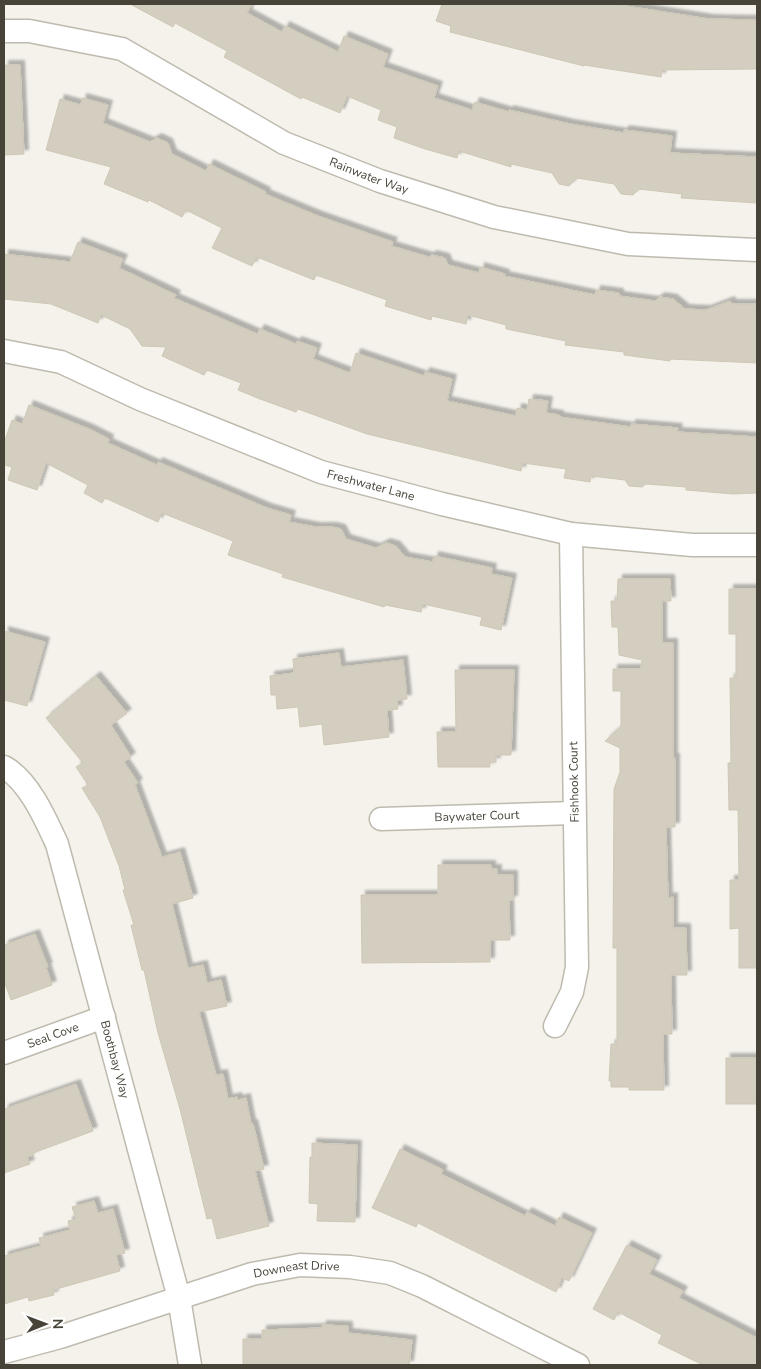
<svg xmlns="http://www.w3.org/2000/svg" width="761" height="1369" font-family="'Nunito Sans',sans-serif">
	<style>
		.building { fill: #d4cec1; stroke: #cec7b5; filter: url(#shadow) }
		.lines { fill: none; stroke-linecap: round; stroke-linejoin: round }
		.street-casing { stroke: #bebaae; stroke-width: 25 }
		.street { stroke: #fff; stroke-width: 22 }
		.labels { text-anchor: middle; stroke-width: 4; stroke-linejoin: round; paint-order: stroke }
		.street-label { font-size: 12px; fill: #474339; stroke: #fff }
	</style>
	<defs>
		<filter id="shadow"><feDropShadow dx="4.5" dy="-4.5" stdDeviation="1" flood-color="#0004"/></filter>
	</defs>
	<rect width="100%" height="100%" fill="#f4f2eb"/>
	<g class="building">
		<path d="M 130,4 L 252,4 L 247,13 L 282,32 L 285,26 L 338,52 L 344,36 L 388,54 L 383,67 L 438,86 L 434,98 L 472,110 L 475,102 L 509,112 L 509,110 L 570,124 L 624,133 L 624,130 L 672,136 L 670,153 L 757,157 L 757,203 L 681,198 L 682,194 L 639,189 L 633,195 L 621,194 L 614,184 L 577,178 L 569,186 L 559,184 L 552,173 L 511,164 L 511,167 L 459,151 L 457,158 L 425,149 L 394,138 L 397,127 L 378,120 L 381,110 L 347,96 L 340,113 L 302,97 L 301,99 L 224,57 L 227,51 L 175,23 L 173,27 Z"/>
		<path d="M 442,4 L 613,4 L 709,19 L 757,20 L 757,69 L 662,70 L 661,77 L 584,65 L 584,66 L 450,32 L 451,26 L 436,21 Z"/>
		<path d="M 4,65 L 20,65 L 24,154 L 4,155 Z"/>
		<path d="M 82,98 L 108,105 L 103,123 L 150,142 L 157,138 L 168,143 L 172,154 L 206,171 L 209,164 L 266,192 L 265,194 L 318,216 L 393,242 L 391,246 L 429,257 L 432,255 L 445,258 L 448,265 L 479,273 L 480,267 L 505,274 L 504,276 L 595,295 L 596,290 L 619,293 L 619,296 L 655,301 L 660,297 L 673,299 L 685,309 L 706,310 L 730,301 L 732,304 L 757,304 L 757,363 L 670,359 L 670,361 L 624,355 L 624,352 L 565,345 L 566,341 L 506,329 L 506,325 L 468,315 L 466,324 L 432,316 L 431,320 L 385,306 L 387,300 L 316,275 L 314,280 L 257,257 L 252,266 L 212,248 L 222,228 L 186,210 L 182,217 L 149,200 L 148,202 L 104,184 L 111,167 L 46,150 L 60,99 L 81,105 Z"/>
		<path d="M 78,242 L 123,259 L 119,268 L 176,295 L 174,298 L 257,334 L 260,329 L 296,344 L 297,341 L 317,348 L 313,359 L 350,373 L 356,353 L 424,376 L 425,372 L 452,379 L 447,401 L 516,416 L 517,408 L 527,410 L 529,399 L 548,401 L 546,413 L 559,415 L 559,417 L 631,427 L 631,424 L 678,428 L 677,432 L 757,437 L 757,493 L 733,494 L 686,490 L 686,487 L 646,484 L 642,487 L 629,486 L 625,480 L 591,476 L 590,482 L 564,478 L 566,469 L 523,463 L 521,471 L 367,434 L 298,409 L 296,412 L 260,399 L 238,390 L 241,383 L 207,370 L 204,375 L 162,356 L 166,347 L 142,346 L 130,329 L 101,315 L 98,323 L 51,304 L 4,299 L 4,254 L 70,262 Z"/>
		<path d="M 29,405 L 89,429 L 109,439 L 108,443 L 157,465 L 158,462 L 267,508 L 291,515 L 289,522 L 316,527 L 332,527 L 341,529 L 346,539 L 376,548 L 386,543 L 396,546 L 405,557 L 433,562 L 434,556 L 492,568 L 491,574 L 512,578 L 501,630 L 480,625 L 482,617 L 423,604 L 421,612 L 385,605 L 384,607 L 282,577 L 283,574 L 228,555 L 233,541 L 162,513 L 158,522 L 105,498 L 102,503 L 84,493 L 88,485 L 46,463 L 37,490 L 8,480 L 12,467 L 4,465 L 4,443 L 12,420 L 22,424 Z"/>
		<path d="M 618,579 L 670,579 L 671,601 L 662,601 L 662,643 L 673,643 L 673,758 L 675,758 L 675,827 L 666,827 L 668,898 L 673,897 L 673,928 L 686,928 L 687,975 L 671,975 L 672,1034 L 663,1034 L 664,1090 L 629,1090 L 629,1087 L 611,1087 L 611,1081 L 609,1081 L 611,1044 L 617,1044 L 617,948 L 613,948 L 614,789 L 620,772 L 620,748 L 605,741 L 621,727 L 621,691 L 613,691 L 613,669 L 641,669 L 642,660 L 619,655 L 618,627 L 612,627 L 611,601 L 617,601 Z"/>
		<path d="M 729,589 L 757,589 L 757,968 L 739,968 L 739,928 L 730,929 L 730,880 L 739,880 L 738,810 L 729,810 L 728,763 L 731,763 L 730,678 L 736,678 L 736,634 L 729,634 Z"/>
		<path d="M 4,631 L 45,642 L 27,706 L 4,700 Z"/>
		<path d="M 339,653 L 341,667 L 403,660 L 407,699 L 397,700 L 398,709 L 387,710 L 389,737 L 324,745 L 322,724 L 300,727 L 298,707 L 277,709 L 276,695 L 271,695 L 270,676 L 294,673 L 293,659 Z"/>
		<path d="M 455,670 L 514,670 L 511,755 L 496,755 L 496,762 L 490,762 L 490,767 L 438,767 L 437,732 L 456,732 Z"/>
		<path d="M 96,676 L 127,713 L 111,725 L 131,757 L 124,762 L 138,783 L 135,785 L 162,857 L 180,852 L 193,898 L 172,904 L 188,968 L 203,965 L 207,983 L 221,980 L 227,1006 L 199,1012 L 216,1075 L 223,1074 L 228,1099 L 237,1097 L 238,1100 L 246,1098 L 251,1124 L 253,1124 L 264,1169 L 255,1171 L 269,1226 L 217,1239 L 212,1218 L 207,1219 L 180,1109 L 158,1033 L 144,970 L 142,970 L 131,925 L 134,925 L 123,890 L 125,890 L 119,866 L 100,817 L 82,788 L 88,785 L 76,767 L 83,763 L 46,718 Z"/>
		<path d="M 438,865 L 491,865 L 491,869 L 497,869 L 497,875 L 513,875 L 513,900 L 509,900 L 510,940 L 490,940 L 490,962 L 362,963 L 361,895 L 438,895 Z"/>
		<path d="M 35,934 L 48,967 L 46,967 L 52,985 L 11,1000 L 4,981 L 4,945 Z"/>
		<rect x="726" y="1058" width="31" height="46"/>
		<path d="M 76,1084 L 93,1131 L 33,1153 L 34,1155 L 27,1157 L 30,1164 L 4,1173 L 4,1109 Z"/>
		<path d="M 312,1143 L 357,1145 L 355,1222 L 317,1221 L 318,1204 L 309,1203 L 310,1157 L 312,1157 Z"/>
		<path d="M 400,1149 L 443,1170 L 441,1174 L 525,1216 L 527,1212 L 555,1226 L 559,1217 L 592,1233 L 569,1281 L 562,1278 L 556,1292 L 418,1223 L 416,1227 L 372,1208 Z"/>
		<path d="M 94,1201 L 98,1213 L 113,1209 L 125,1253 L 116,1255 L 120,1271 L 53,1290 L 54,1295 L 29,1301 L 28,1297 L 4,1304 L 4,1256 L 41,1246 L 39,1238 L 70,1230 L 68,1221 L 76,1219 L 72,1207 Z"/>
		<path d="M 627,1245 L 657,1260 L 649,1274 L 683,1291 L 679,1298 L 757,1338 L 757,1365 L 703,1365 L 658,1343 L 662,1335 L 618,1312 L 614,1320 L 593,1309 Z"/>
		<path d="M 322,1325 L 348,1326 L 348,1333 L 412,1340 L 409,1365 L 243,1365 L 243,1339 L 262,1339 L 262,1330 L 322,1328 Z"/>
	</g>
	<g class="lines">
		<g class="street-casing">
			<g id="street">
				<path id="s1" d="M 4,31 L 29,31 L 122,49 L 284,143 L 380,181 L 494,217 L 628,244 L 757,250"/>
				<path id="s2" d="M 4,351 L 61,362 L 140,399 L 321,472 L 442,504 L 571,534 L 692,545 L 757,545"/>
				<path id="s3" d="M 4,767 C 29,781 45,818 57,844 L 179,1298 L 190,1365"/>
				<path id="s4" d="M 381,819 L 574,813"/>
				<path d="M 555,1026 L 572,992 L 577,967 L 571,534"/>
				<path id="s5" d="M 4,1053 L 104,1017"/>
				<path id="s6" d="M 4,1352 L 60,1337 L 252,1274 L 300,1265 L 350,1267 L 390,1273 L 422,1286 L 578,1365"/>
			</g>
		</g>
		<use href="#street" class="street"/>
	</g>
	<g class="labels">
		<g class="street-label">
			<text dy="4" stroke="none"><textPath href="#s1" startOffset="398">Rainwater Way</textPath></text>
			<text dy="4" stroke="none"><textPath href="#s2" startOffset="392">Freshwater Lane</textPath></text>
			<text transform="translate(574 782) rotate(-91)" y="4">Fishhook Court</text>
			<text dy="4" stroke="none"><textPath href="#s4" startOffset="96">Baywater Court</textPath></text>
			<text dy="4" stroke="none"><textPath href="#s5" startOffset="52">Seal Cove</textPath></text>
			<text dy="4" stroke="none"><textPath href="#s3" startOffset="318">Boothbay Way</textPath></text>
			<text dy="4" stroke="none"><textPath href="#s6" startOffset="305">Downeast Drive</textPath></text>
		</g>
	</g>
	<rect width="761" height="1369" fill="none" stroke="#474339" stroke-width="10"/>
	<g transform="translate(45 1324) rotate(89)" stroke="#ffffff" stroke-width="4" paint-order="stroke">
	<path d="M0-4L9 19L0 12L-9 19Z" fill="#474339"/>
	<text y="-8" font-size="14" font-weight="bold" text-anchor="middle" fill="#474339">N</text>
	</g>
</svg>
